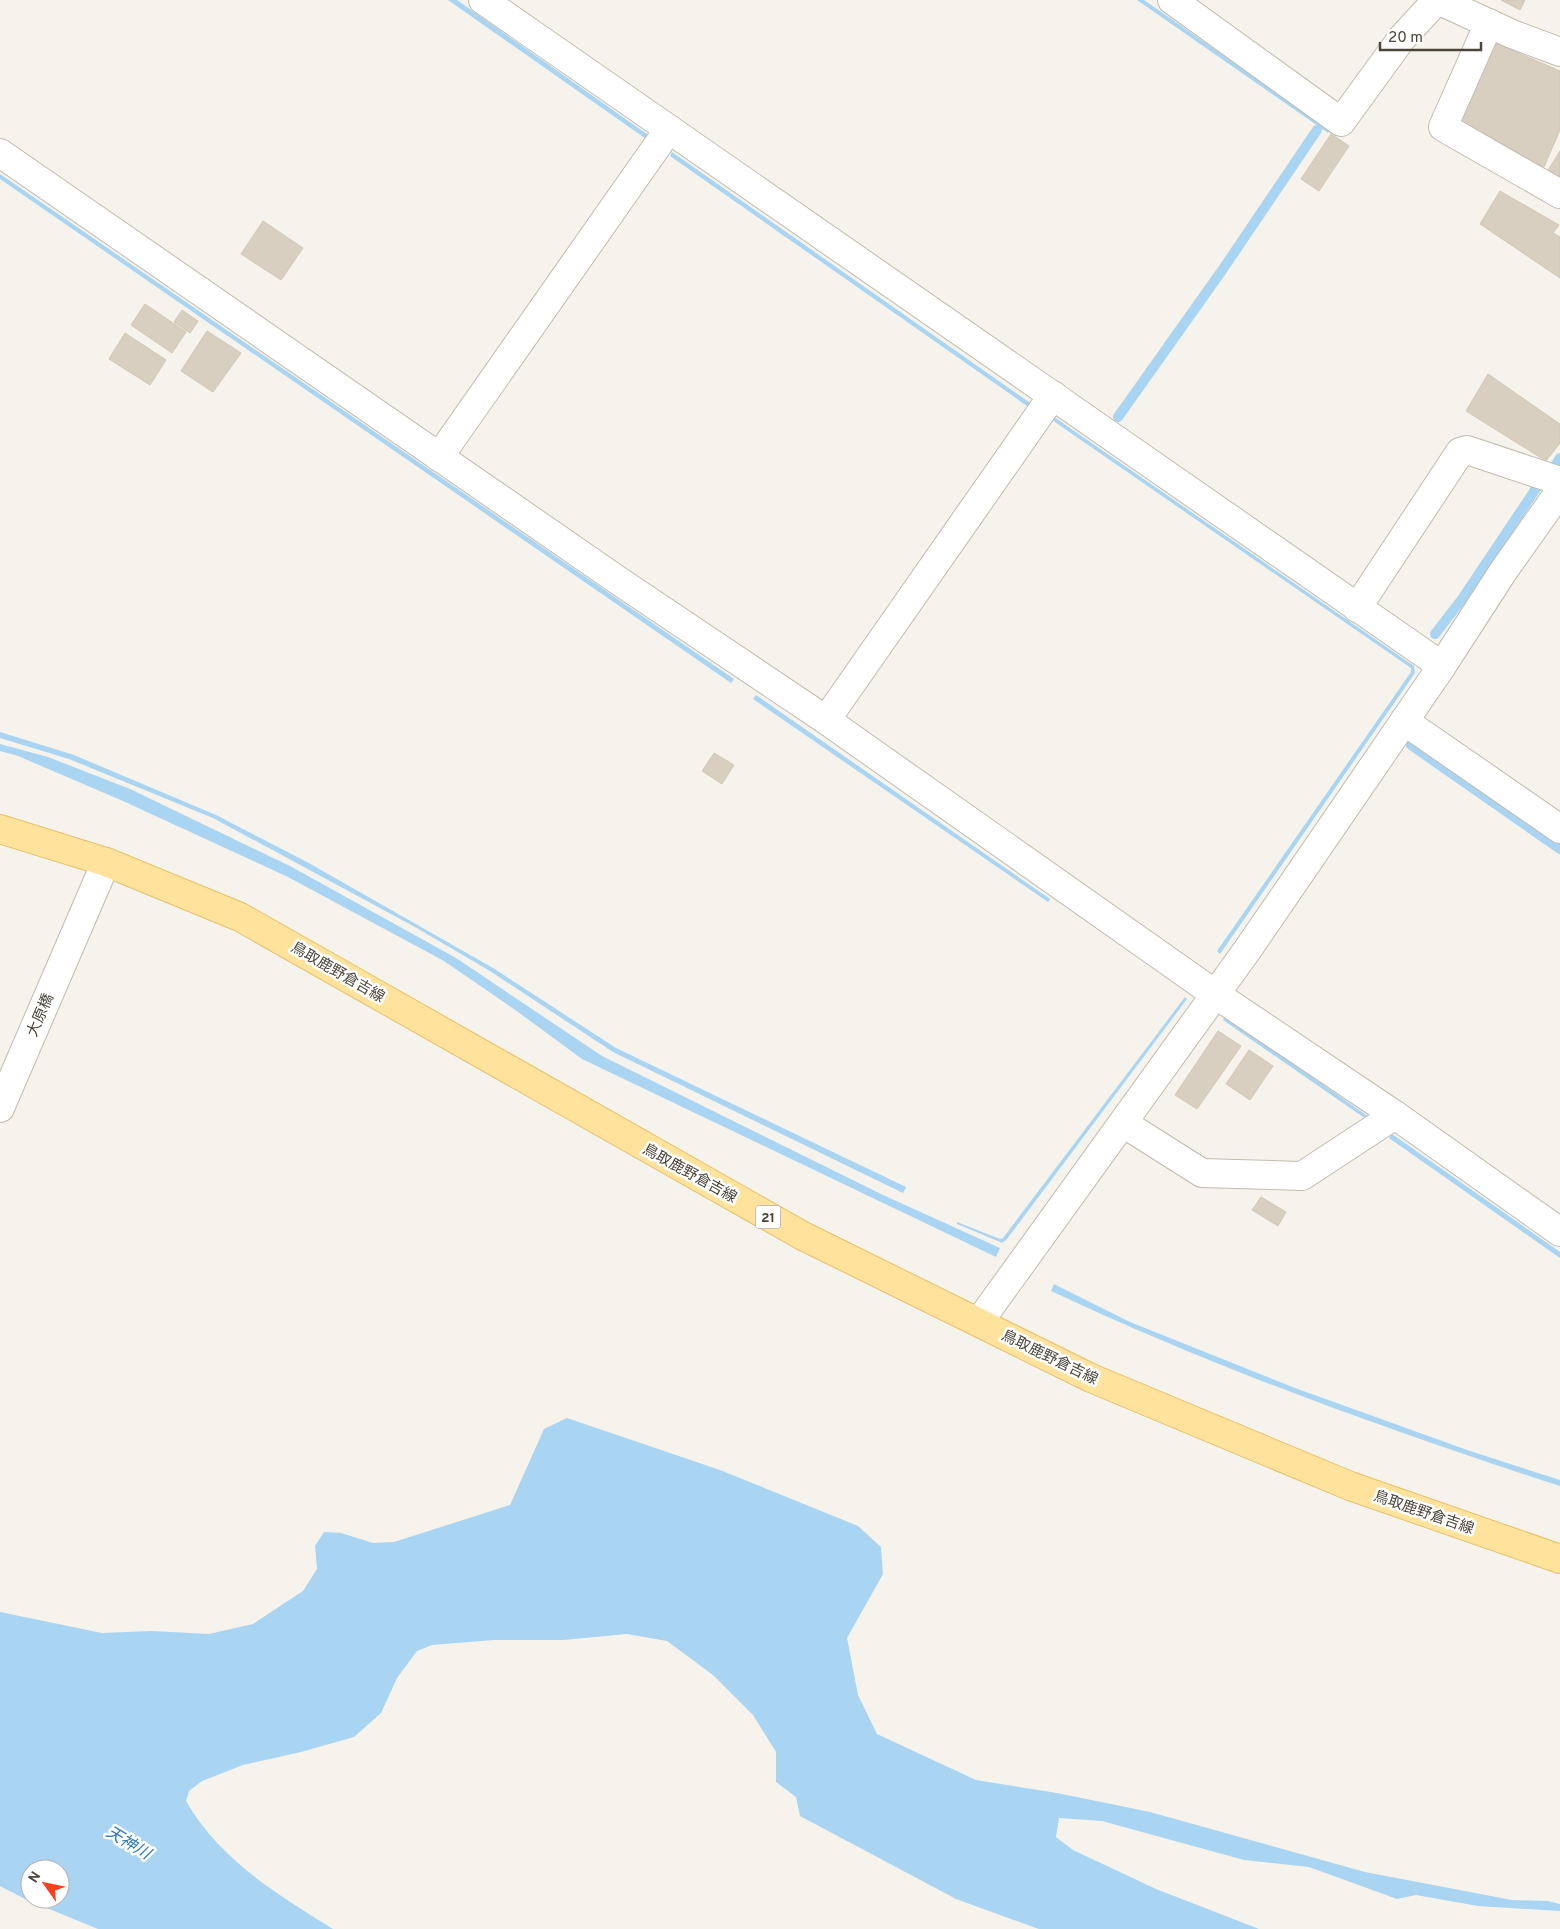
<svg xmlns="http://www.w3.org/2000/svg" width="1560" height="1929" font-family="Overpass,'Noto Sans JP',sans-serif">
	<style>
		.water { fill: #a9d4f2; fill-rule: evenodd }
		.lines { fill: none; stroke-linecap: round; stroke-linejoin: round }
		.stream { stroke: #a9d4f2; stroke-width: 10 }
		.building { fill: #d8cfc1; stroke: #d3c7b4 }
		.minor-casing { stroke: #c2bbae; stroke-width: 30 }
		.major-casing { stroke: #e6c16a; stroke-width: 30 }
		.minor { stroke: #fff; stroke-width: 28 }
		.major { stroke: #ffe39c; stroke-width: 28 }
		.labels { text-anchor: middle; stroke-width: 5; stroke-linejoin: round; paint-order: stroke }
		.shield { fill: #fff; stroke: #817c74; stroke-width: 1 }
		.shield-label { font-size: 14px; font-weight: bold; fill: #4b4439 }
		.street-label { font-size: 15px; fill: #4b4439; stroke: #fff }
		.water-label { font-size: 16px; font-style: italic; fill: #2e7ab2; stroke: #fff }
	</style>
	<rect width="100%" height="100%" fill="#f6f3ec"/>
	<g class="water">
		<path d="M 448,0 L 457,0 L 651,137 L 649,141 Z"/>
		<path d="M 1137,0 L 1144,0 L 1330,130 L 1328,133 Z"/>
		<path d="M 672,152 L 1033,405 L 1030,408 L 670,156 Z"/>
		<path d="M 0,174 L 734,679 L 731,683 L 0,179 Z"/>
		<path d="M 1054,417 L 1414,666 L 1415,673 L 1220,954 L 1217,951 L 1411,672 L 1411,668 L 1052,420 Z"/>
		<path d="M 756,695 L 1050,899 L 1048,902 L 753,699 Z"/>
		<path d="M 0,732 L 74,755 L 216,815 L 307,862 L 493,968 L 616,1048 L 906,1187 L 903,1193 L 613,1052 L 490,971 L 415,927 L 213,818 L 69,759 L 0,738 Z"/>
		<path d="M 0,744 L 48,757 L 130,789 L 290,866 L 456,958 L 602,1056 L 883,1195 L 1000,1248 L 996,1257 L 582,1059 L 514,1009 L 444,961 L 288,877 L 123,801 L 18,756 L 0,751 Z"/>
		<path d="M 1185,997 L 1187,999 L 1007,1239 L 1002,1243 L 1000,1242 L 957,1224 L 957,1222 L 1000,1239 L 1003,1238 Z"/>
		<path d="M 1225,1016 L 1369,1117 L 1366,1119 L 1223,1020 Z"/>
		<path d="M 1392,1134 L 1560,1252 L 1560,1258 L 1389,1138 Z"/>
		<path d="M 1054,1284 L 1130,1322 L 1295,1388 L 1470,1451 L 1560,1480 L 1560,1486 C 1387,1430 1215,1368 1051,1291 Z"/>
		<path d="M 567,1418 L 720,1470 L 858,1526 L 881,1547 L 883,1574 L 847,1638 L 858,1695 L 877,1734 L 976,1780 L 1057,1793 L 1150,1812 L 1365,1872 L 1512,1900 L 1548,1901 L 1560,1904 L 1560,1911 L 1478,1906 L 1416,1895 L 1397,1899 L 1309,1867 L 1244,1860 L 1102,1821 L 1059,1818 L 1056,1837 L 1073,1850 L 1156,1889 L 1259,1929 L 1039,1929 L 956,1899 L 800,1816 L 796,1797 L 776,1782 L 776,1752 L 753,1715 L 713,1675 L 667,1641 L 627,1634 L 563,1640 L 494,1640 L 432,1645 L 417,1651 L 397,1678 L 381,1713 L 354,1737 L 301,1752 L 243,1765 L 202,1781 L 189,1791 L 186,1801 C 220,1860 277,1894 333,1929 L 98,1929 L 25,1899 L 0,1886 L 0,1612 L 102,1633 L 152,1631 L 209,1634 L 253,1624 L 303,1591 L 317,1569 L 315,1546 L 324,1532 L 341,1533 L 373,1543 L 394,1542 L 510,1505 L 544,1429 ZM 30,1869 L 60,1869 L 60,1899 L 30,1899 Z"/>
	</g>
	<g class="lines">
		<g class="stream">
			<path d="M 1118,417 L 1223,269 L 1317,130"/>
			<path d="M 1555,466 L 1560,458"/>
			<path d="M 1435,634 L 1462,599 L 1537,487"/>
			<path d="M 1411,745 L 1560,849"/>
		</g>
	</g>
	<g class="building">
		<path d="M 1501,0 L 1525,0 L 1520,10 Z"/>
		<path d="M 1493,42 L 1560,71 L 1560,130 L 1544,167 L 1455,127 Z"/>
		<path d="M 1331,134 L 1349,146 L 1319,191 L 1301,179 Z"/>
		<path d="M 1560,151 L 1560,184 L 1545,175 Z"/>
		<path d="M 1500,191 L 1559,225 L 1553,233 L 1560,237 L 1560,278 L 1480,224 Z"/>
		<path d="M 263,221 L 303,248 L 281,280 L 241,254 Z"/>
		<path d="M 145,304 L 186,332 L 172,353 L 131,325 Z"/>
		<path d="M 182,310 L 198,321 L 190,333 L 174,322 Z"/>
		<path d="M 207,331 L 241,353 L 213,392 L 181,371 Z"/>
		<path d="M 125,333 L 166,360 L 150,385 L 109,359 Z"/>
		<path d="M 1488,374 L 1560,424 L 1560,443 L 1546,461 L 1466,411 Z"/>
		<path d="M 714,753 L 734,765 L 722,784 L 702,771 Z"/>
		<path d="M 1218,1031 L 1241,1046 L 1197,1109 L 1175,1095 Z"/>
		<path d="M 1249,1050 L 1273,1066 L 1250,1100 L 1226,1084 Z"/>
		<path d="M 1261,1197 L 1286,1212 L 1278,1226 L 1252,1210 Z"/>
	</g>
	<g class="lines">
		<g class="minor-casing">
			<g id="minor">
				<path d="M 483,0 L 1442,666"/>
				<path d="M 1172,0 L 1341,122 L 1402,38 L 1437,0"/>
				<path d="M 1438,0 L 1512,34 L 1560,52"/>
				<path d="M 1489,23 L 1443,127 L 1560,194"/>
				<path d="M 0,153 L 616,579 L 826,720 L 1215,994 L 1395,1115 L 1560,1232"/>
				<path d="M 439,457 L 669,129"/>
				<path d="M 1357,608 L 1460,452 L 1467,450 L 1560,481"/>
				<path d="M 826,720 L 1053,395"/>
				<path d="M 1404,721 L 1560,829"/>
				<path d="M 0,1108 L 106,862"/>
				<path d="M 1123,1123 L 1202,1173 L 1302,1176 L 1395,1115"/>
				<path d="M 979,1322 L 1248,949 L 1442,666 L 1504,570 L 1560,491"/>
			</g>
		</g>
		<g class="major-casing">
			<path id="major" d="M 0,829 L 106,862 L 240,917 L 803,1236 L 1091,1378 L 1350,1486 L 1560,1559"/>
		</g>
		<use href="#minor" class="minor"/>
		<use href="#major" class="major"/>
	</g>
	<g class="labels">
		<rect class="shield" x="755.5" y="1205.5" width="25" height="23" rx="4"/>
		<g class="shield-label">
			<text x="768" y="1222">21</text>
		</g>
		<g class="street-label">
			<text transform="translate(338 972) rotate(30)" y="5">鳥取鹿野倉吉線</text>
			<text transform="translate(40 1015) rotate(-67)" y="5">大原橋</text>
			<text transform="translate(690 1173) rotate(29)" y="5">鳥取鹿野倉吉線</text>
			<text transform="translate(1050 1357) rotate(26)" y="5">鳥取鹿野倉吉線</text>
			<text transform="translate(1424 1512) rotate(19)" y="5">鳥取鹿野倉吉線</text>
		</g>
		<g class="water-label">
			<text transform="translate(129 1842) rotate(31)" y="6">天神川</text>
		</g>
	</g>
	<g transform="translate(45 1884) rotate(303)"><circle r="24" fill="#ffffff" stroke="#b7b4b0"/>
	<path d="M0-4L9 19L0 12L-9 19Z" fill="#fc3f1d"/>
	<text y="-8" font-size="14" font-weight="bold" text-anchor="middle" fill="#4b4439">N</text>
	</g>
	<path d="M1380 42v8h101v-8" fill="none" stroke="#4b4439" stroke-width="2.5"/>
	<text x="1388" y="42" font-size="15" fill="#4b4439" stroke="#ffffff" stroke-width="4" paint-order="stroke">20 m</text>
</svg>
